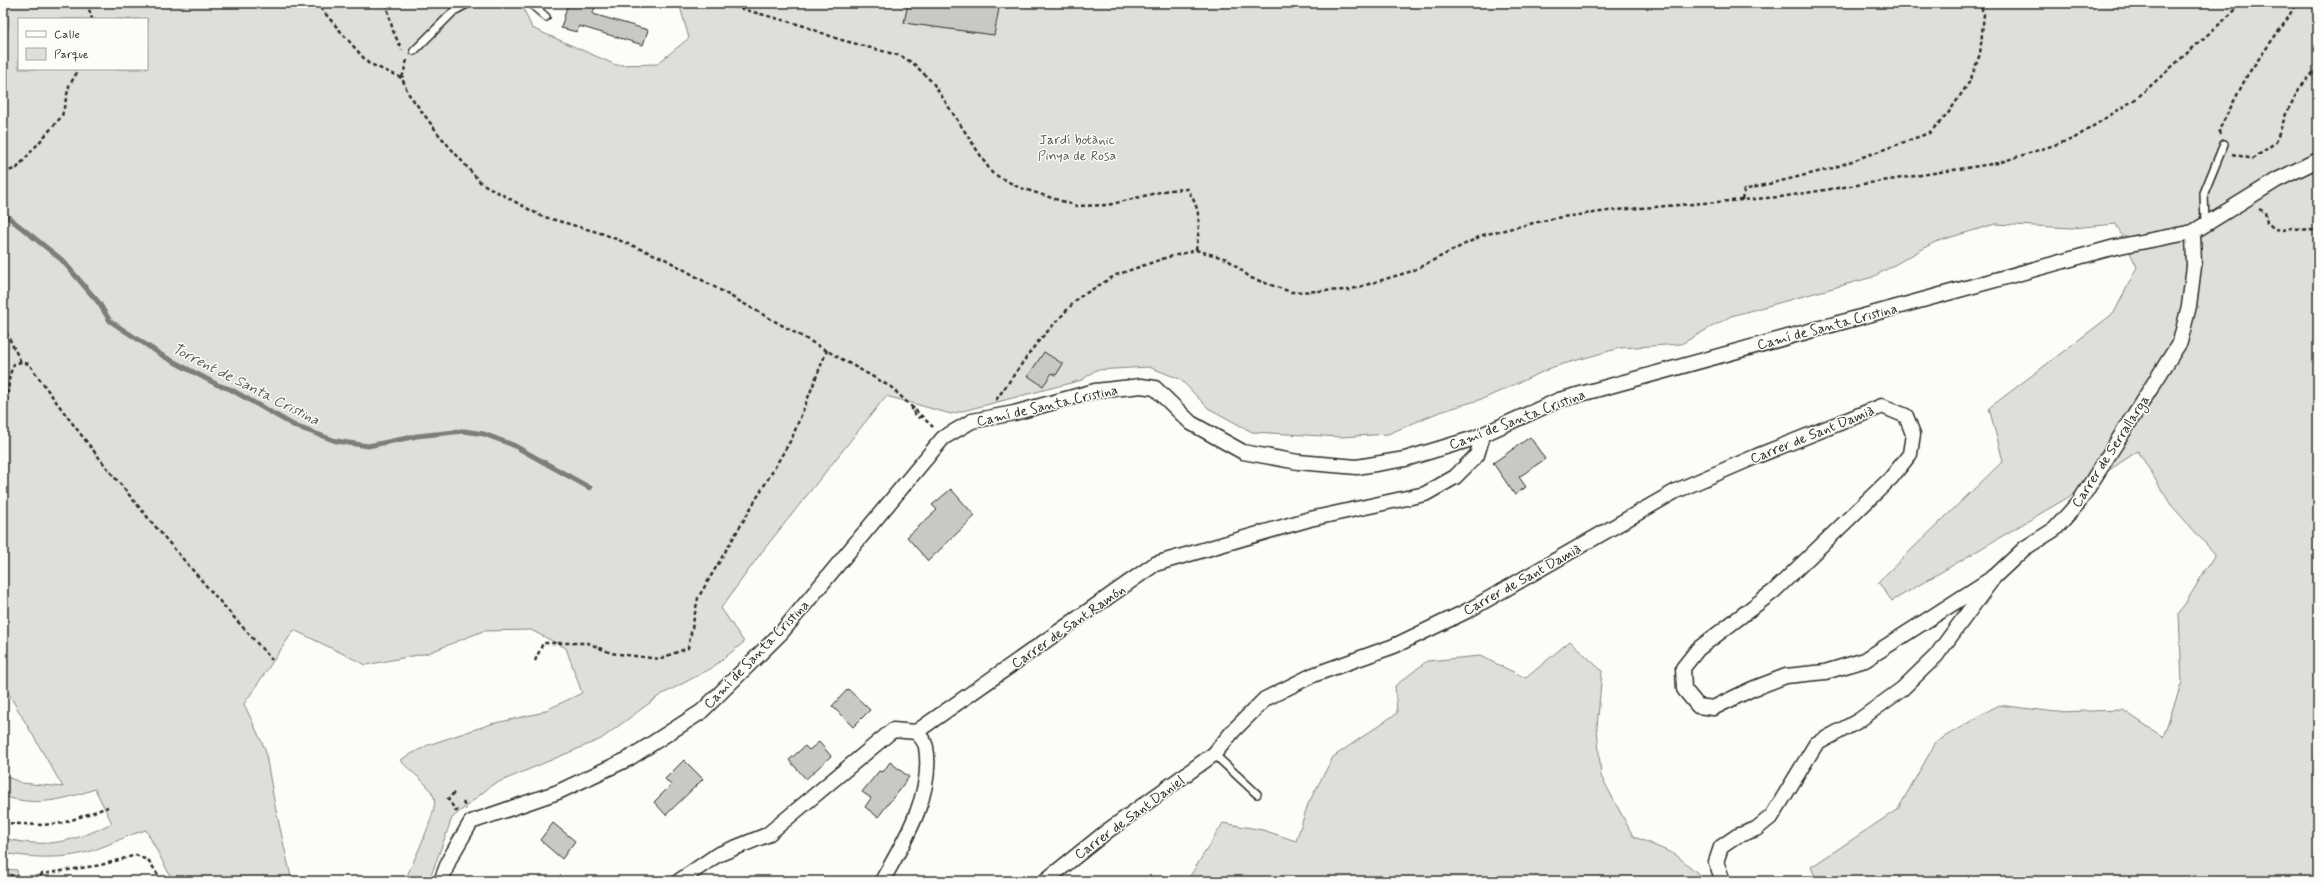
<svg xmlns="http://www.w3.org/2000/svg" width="2321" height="884" font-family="Mynerve,sans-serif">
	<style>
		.green { fill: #dfdeda; stroke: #858482; fill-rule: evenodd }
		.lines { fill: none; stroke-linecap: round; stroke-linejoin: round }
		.stream { stroke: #7e7d7b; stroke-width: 5 }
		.building { fill: #c9c8c4; stroke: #2b2b2b }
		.service-casing { stroke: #2b2b2b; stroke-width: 10 }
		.minor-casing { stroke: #2b2b2b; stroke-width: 17 }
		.path { stroke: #2b2b2b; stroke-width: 2.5; stroke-dasharray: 4 3; stroke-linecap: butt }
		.service { stroke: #fdfcf7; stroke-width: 7 }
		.minor { stroke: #fdfcf7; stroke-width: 14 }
		.labels { text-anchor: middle; stroke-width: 3; stroke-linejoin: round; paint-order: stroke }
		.park-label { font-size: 14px; fill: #585857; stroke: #fdfcf7 }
		.street-label { font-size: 14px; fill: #2b2b2b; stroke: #fdfcf7 }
		.water-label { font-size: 15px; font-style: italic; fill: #5b5b5a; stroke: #fdfcf7 }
	</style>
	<rect width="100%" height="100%" fill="#fdfcf7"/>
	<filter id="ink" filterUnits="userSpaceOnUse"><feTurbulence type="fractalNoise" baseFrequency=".025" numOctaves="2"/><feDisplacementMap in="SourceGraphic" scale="8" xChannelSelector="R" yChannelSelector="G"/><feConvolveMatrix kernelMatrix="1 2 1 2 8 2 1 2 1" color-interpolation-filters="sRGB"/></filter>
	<g filter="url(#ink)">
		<g class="green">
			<path d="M 3,3 L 521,3 L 532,28 L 616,65 L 657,64 L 689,38 L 679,3 L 2318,3 L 2318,881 L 1817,881 L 1811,867 L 1898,809 L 1936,742 L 1998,705 L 2056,712 L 2123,710 L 2163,737 L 2182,682 L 2179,614 L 2215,554 L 2171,505 L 2138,451 L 2067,498 L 1892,601 L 1878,582 L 2003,461 L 1989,408 L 2114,313 L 2137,267 L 2116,224 L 2072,228 L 1995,224 L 1935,242 L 1873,277 L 1731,316 L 1681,344 L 1620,348 L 1553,367 L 1485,398 L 1437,413 L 1388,434 L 1341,437 L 1252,432 L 1208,408 L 1180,379 L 1149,367 L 1096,370 L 1082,380 L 951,414 L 886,396 L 761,553 L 721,608 L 744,642 L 712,668 L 659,696 L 601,739 L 492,785 L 452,818 L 429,881 L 405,881 C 411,865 439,811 434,797 C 428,782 410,772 400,760 L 428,745 L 491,724 L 540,713 L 582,693 L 566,648 L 531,630 L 483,631 L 428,653 L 366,665 L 294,630 L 244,704 L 265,749 L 275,806 L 292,881 L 173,881 L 146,830 C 127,835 112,844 94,850 C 66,860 32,858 3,853 L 3,838 C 46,849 74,842 112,823 L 95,789 C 63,800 36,807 3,796 L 3,775 L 22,783 L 63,787 L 3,684 L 3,47 C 8,33 13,16 3,3 ZM 19,19 L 147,19 L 147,69 L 19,69 Z"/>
			<path d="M 1570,641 L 1602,671 L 1597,728 L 1601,776 L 1633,836 L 1676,855 L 1707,881 L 1187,881 L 1223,823 L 1263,830 L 1296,841 L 1308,804 L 1333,757 L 1397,713 L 1395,686 L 1427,661 L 1480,656 L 1526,678 Z"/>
			<path d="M 3,869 L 17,870 L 18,881 L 3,881 Z"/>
		</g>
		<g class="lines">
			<path class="stream" d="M 3,213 L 62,260 L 99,303 L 110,321 L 163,356 L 218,385 L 230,389 L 295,426 L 336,441 L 368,446 L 417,436 L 464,431 L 484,434 L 513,445 L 590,488"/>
		</g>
		<g class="building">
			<path d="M 568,3 L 596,3 L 593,14 L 648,30 L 643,45 L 579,26 L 577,32 L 561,28 Z"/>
			<path d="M 908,3 L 1000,3 L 994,35 L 904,23 Z"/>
			<path d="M 1044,352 L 1063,364 L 1056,375 L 1052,373 L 1043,386 L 1028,376 Z"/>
			<path d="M 1530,437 L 1545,459 L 1519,477 L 1526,487 L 1515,495 L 1493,463 Z"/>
			<path d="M 951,489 L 975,516 L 928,561 L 907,537 L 937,510 L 932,505 Z"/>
			<path d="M 848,689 L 870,710 L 853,727 L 832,706 Z"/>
			<path d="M 819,742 L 831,756 L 806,779 L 789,760 L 805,746 L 809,750 Z"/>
			<path d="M 684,760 L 703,779 L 666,815 L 654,802 L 671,785 L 665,779 Z"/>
			<path d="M 890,762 L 909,777 L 878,817 L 865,807 L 871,798 L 862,792 L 879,771 L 883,772 Z"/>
			<path d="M 553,823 L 575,841 L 562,859 L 540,840 Z"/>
		</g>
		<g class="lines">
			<g class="service-casing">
				<g id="service">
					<path d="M 530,3 L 546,17"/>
					<path d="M 414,51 L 454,11 L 469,3"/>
					<path d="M 2205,224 L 2204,193 L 2224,144"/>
					<path d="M 1214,754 L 1257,794"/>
				</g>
			</g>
			<g class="minor-casing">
				<g id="minor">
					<path d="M 441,881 L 450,858 L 471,822 L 558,792 L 628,759 L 701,712 L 781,633 L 943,438 L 972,421 L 1014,413 L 1095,391 L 1141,386 L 1155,388 L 1191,423 L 1243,452 L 1298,462 L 1357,467 L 1405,459 L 1475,438 L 1559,400 L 2115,247 L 2193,232 L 2277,180 L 2318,160"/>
					<path d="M 679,881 L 717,855 L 767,835 L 893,730 L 916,732 L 1155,564 L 1310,519 L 1425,494 L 1455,477 L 1477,455 L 1483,435"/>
					<path d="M 882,881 C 904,842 934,794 926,747 C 925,742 920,736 916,732"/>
					<path d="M 1045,881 L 1106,832 L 1214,754 L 1234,730 L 1265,699 L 1313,675 L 1394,646 L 1469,610 L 1676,491 L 1757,456 L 1882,406 L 1906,416 L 1913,434 L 1910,454 L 1891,478 L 1774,591 L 1698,649 L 1683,668 L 1684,689 L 1698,706 L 1713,708 L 1752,689 L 1786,676 L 1825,672 L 1865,660 L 1994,577"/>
					<path d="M 1723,881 L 1716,862 L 1721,847 L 1737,836 L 1756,829 L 1772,816 L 1816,744 L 1858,721 L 1902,689 L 1936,656 L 1994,577 L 2025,548 L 2055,529 L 2079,502 L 2180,342 L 2189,306 L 2194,266 L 2193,232"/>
				</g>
			</g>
			<g class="path">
				<path d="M 87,3 L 92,19"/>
				<path d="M 316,3 L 368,63 L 402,78"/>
				<path d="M 386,3 L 393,31 L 402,50"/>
				<path d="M 720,3 L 801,25 L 838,39 L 901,56 L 914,64 L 933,83 L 992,173 L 1018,187 L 1077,206 L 1108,205 L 1168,190 L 1187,189 C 1202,211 1200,224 1196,250"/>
				<path d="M 1983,3 L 1983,10"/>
				<path d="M 407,60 L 402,78 L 408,93 L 440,136 L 481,183 L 541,216 L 604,234 L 665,259 L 891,387 L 933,427"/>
				<path d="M 2221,134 L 2219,130 L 2248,74 L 2288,18 L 2296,3"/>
				<path d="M 2232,154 L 2253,159 L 2276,142 L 2286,114 L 2299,89 L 2318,67"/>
				<path d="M 3,173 L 17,168 L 62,116 L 69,86 L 79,69"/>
				<path d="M 1742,200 L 1744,190 L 1830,169 L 1929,133 L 1947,115 L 1970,81 L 1980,54 L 1984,14 L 1979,3"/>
				<path d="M 2259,209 L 2265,212 L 2267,223 L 2275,229 L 2283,230 L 2292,228 L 2318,231"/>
				<path d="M 3,326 L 21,362"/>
				<path d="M 996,400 L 1036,344 L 1078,298 L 1116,275 L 1165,258 L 1196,250 L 1227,259 L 1251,278 L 1291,292 L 1349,290 L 1412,271 L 1483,235 L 1555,218 L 1616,210 L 1780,197 L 1998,163 L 2073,139 L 2137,98 L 2243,3"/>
				<path d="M 914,407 L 911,410 L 919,418 L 922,415"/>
				<path d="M 3,436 L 10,374 L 14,364 L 21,362 L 29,364 C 102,468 187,565 272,660"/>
				<path d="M 3,502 L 6,538 L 3,549"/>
				<path d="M 535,661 L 543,643 L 588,643 L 611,653 L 659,659 L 688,648 L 698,598 L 792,438 L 827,350"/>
				<path d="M 454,793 L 448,799 L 456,811 L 461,810"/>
				<path d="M 463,802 L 466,809"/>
				<path d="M 3,823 L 42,825 L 63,823 L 108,807"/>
				<path d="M 3,877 L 10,875 L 33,881"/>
				<path d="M 35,881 L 42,874 L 101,865 L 136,855 L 149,861 L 162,881"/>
			</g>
			<use href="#service" class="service"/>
			<use href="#minor" class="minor"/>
		</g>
	</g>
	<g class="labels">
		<g class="park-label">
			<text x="1077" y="144">Jardí botànic<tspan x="1077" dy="16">Pinya de Rosa</tspan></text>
		</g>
		<g class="street-label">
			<text transform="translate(1827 326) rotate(-15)" y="5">Camí de Santa Cristina</text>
			<text transform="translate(1047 405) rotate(-13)" y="5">Camí de Santa Cristina</text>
			<text transform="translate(1517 419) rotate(-21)" y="5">Camí de Santa Cristina</text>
			<text transform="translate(1812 434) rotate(-22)" y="5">Carrer de Sant Damià</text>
			<text transform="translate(2110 451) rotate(-57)" y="5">Carrer de Serrallarga</text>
			<text transform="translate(1522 579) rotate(-29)" y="5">Carrer de Sant Damià</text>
			<text transform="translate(1068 626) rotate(-35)" y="5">Carrer de Sant Ramón</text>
			<text transform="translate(756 654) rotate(-46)" y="5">Camí de Santa Cristina</text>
			<text transform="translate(1129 817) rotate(-36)" y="5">Carrer de Sant Daniel</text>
		</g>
		<g class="water-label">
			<text transform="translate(246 384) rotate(27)" y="5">Torrent de Santa Cristina</text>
		</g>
	</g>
	<rect width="2321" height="884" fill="none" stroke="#fdfcf7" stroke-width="16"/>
	<rect x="8" y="8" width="2305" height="868" fill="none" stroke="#2b2b2b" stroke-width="1.5" filter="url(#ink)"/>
	<rect x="18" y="18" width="130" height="52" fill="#fdfcf7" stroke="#a9a8a5"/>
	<rect x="26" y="31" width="20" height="6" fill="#fdfcf7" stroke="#a9a8a5"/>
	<text x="54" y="38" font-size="12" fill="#2b2b2b">Calle</text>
	<rect x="26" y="48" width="20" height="12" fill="#dfdeda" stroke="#a9a8a5"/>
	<text x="54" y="58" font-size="12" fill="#2b2b2b">Parque</text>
</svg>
